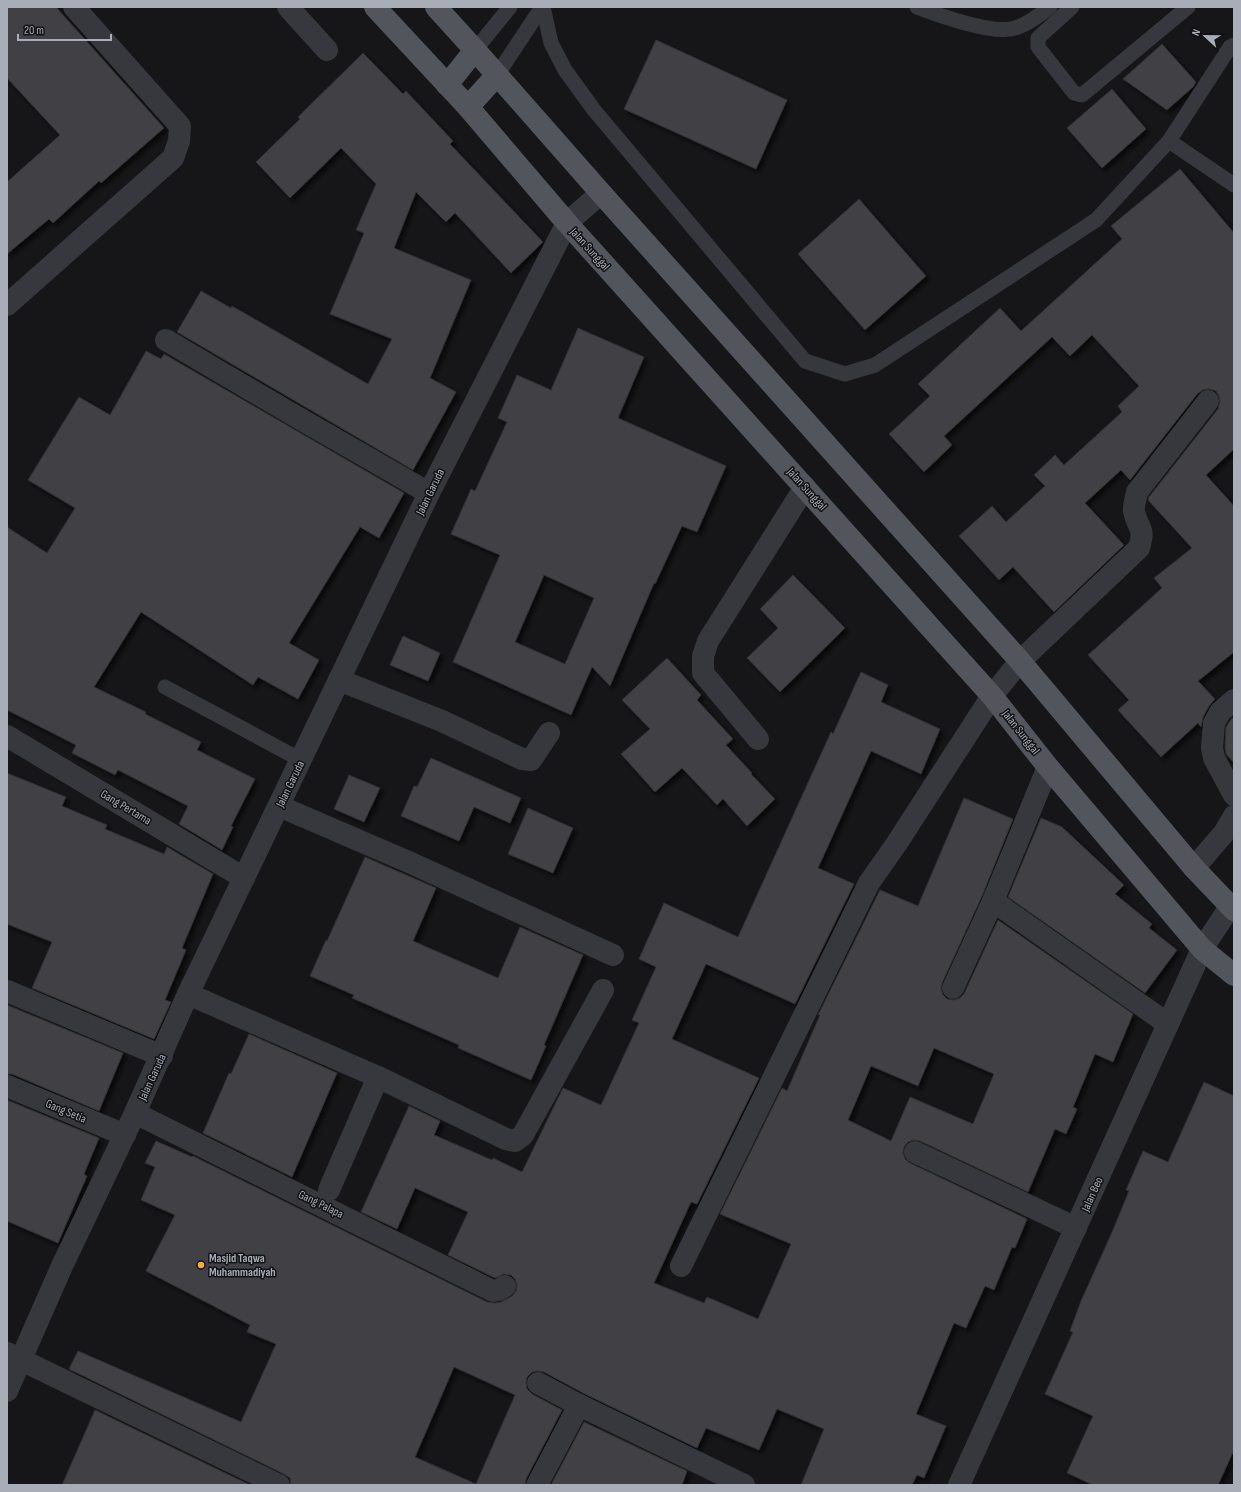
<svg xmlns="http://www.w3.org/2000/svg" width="1241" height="1492" font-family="'Sofia Sans Condensed',sans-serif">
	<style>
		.building { fill: #404145; stroke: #303034; fill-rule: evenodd; filter: url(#shadow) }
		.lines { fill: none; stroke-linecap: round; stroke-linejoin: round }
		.lane { stroke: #37383d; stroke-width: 15 }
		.street { stroke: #37383d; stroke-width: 22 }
		.primary { stroke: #53555c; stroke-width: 22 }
		.poi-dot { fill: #f2b134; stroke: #111113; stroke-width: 1.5 }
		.labels { text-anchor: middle; stroke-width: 3; stroke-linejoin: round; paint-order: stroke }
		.street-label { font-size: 12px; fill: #a8adb8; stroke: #111113 }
		.poi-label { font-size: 12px; font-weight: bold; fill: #a8adb8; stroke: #111113; text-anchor: start }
	</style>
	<defs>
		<filter id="shadow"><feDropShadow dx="3.5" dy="3.5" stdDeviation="2" flood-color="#0009"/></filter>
	</defs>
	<rect width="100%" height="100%" fill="#161618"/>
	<g class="building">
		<path d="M 7,7 L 56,7 L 164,128 L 101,183 L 99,181 L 53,223 L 49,219 L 7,254 L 7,182 L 60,135 L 7,78 Z"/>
		<path d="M 656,40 L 787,100 L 756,169 L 624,109 Z"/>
		<path d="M 1162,44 L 1196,82 L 1193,87 L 1167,110 L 1123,79 Z"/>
		<path d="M 363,53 L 403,94 L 406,91 L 453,141 L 450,144 L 543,242 L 511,273 L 455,213 L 446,222 L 416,192 L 394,248 L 471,280 L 430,378 L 456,392 L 413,470 L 177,332 L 201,291 L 231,308 L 232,306 L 368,384 L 392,339 L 330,314 L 364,233 L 356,230 L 376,184 L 341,148 L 290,198 L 256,162 L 300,119 L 298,117 Z"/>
		<path d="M 1112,89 L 1146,129 L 1102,168 L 1067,128 Z"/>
		<path d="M 1180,169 L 1234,233 L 1234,449 L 1206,475 L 1234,506 L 1234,652 L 1198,681 L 1215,699 L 1209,706 L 1203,717 L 1201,727 L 1198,723 L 1161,757 L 1118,710 L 1129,700 L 1088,655 L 1162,588 L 1154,578 L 1192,548 L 1148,500 L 1149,497 L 1218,409 L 1220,402 L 1219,396 L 1216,391 L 1209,389 L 1203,390 L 1198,393 L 1130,480 L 1121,470 L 1085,503 L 1124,545 L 1054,612 L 1013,567 L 999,580 L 959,536 L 992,506 L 1006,522 L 1045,486 L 1034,475 L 1055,455 L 1064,465 L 1122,412 L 1118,406 L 1139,386 L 1092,335 L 1070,356 L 1052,337 L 944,436 L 952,445 L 924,472 L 889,434 L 930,396 L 918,384 L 1000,308 L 1021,331 L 1122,239 L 1111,226 Z"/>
		<path d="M 859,199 L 926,276 L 865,330 L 798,254 Z"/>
		<path d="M 578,328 L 644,357 L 618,418 L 726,466 L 697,532 L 682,526 L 655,584 L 654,583 L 610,686 L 592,667 L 571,715 L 453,662 L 500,555 L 451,534 L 471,489 L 475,491 L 507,422 L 498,418 L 517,375 L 551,390 ZM 544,575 L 594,598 L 565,664 L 515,642 Z"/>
		<path d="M 146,351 L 161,359 L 164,354 L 404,493 L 379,538 L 360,527 L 289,643 L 319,660 L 298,699 L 258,677 L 253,685 L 141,612 L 94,687 L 146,712 L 145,714 L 201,742 L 197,750 L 255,779 L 231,826 L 233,827 L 222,850 L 179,824 L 188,806 L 118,770 L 115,775 L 72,753 L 76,745 L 7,710 L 7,527 L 47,553 L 75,508 L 28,480 L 79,397 L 110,415 Z"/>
		<path d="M 793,575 L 845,628 L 780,692 L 747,658 L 778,628 L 760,609 Z"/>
		<path d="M 403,636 L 440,653 L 428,681 L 390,665 Z"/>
		<path d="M 667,658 L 701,695 L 697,700 L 733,739 L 726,745 L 752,773 L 751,774 L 775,799 L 747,826 L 723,799 L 717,805 L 682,768 L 655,792 L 621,754 L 650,729 L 622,700 Z"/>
		<path d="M 861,672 L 888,685 L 881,702 L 940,729 L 921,774 L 871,751 L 818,868 L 854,884 L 795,1004 L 706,964 L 672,1039 L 759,1078 L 697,1204 L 691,1202 L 654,1283 L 704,1303 L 707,1297 L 758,1319 L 791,1244 L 720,1214 L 782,1088 L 787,1091 L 820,1015 L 818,1015 L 880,890 L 918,906 L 964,798 L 1013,819 L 982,896 L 942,983 L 941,989 L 943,995 L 947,999 L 954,1000 L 960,998 L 964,994 L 998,920 L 1133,1014 L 1113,1062 L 1095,1054 L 1073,1107 L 1077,1109 L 1066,1134 L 1055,1129 L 1028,1192 L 920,1141 L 914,1140 L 908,1142 L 904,1147 L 903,1153 L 905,1159 L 910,1163 L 1027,1219 L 1015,1248 L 1012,1247 L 994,1290 L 985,1286 L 966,1328 L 954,1323 L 916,1414 L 946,1426 L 924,1478 L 917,1475 L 912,1485 L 801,1485 L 824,1429 L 777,1409 L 759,1450 L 706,1428 L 697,1448 L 585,1394 L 544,1372 L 538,1371 L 532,1372 L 527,1377 L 526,1383 L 527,1389 L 532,1394 L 562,1410 L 526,1479 L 525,1485 L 291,1485 L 290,1478 L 284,1474 L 69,1369 L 78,1351 L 241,1422 L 276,1344 L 247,1332 L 250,1325 L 146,1271 L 175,1215 L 141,1200 L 155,1167 L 145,1163 L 156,1141 L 192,1157 L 193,1156 L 487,1302 L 495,1303 L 501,1302 L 512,1296 L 516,1291 L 517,1285 L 515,1279 L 511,1275 L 504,1274 L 495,1278 L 448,1255 L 468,1212 L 415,1188 L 397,1229 L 361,1212 L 409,1106 L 440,1121 L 434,1135 L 492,1160 L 493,1158 L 522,1172 L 563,1088 L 601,1105 L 639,1023 L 632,1020 L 656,967 L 639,959 L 664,903 L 738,937 L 831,732 L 833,734 ZM 934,1048 L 994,1074 L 973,1124 L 910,1097 L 891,1141 L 848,1120 L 871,1066 L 918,1086 ZM 454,1367 L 515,1395 L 476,1484 L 415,1457 Z"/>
		<path d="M 1232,718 L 1234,720 L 1234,763 L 1226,754 L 1225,747 L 1226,727 Z"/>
		<path d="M 431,758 L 521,798 L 510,823 L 474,807 L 459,841 L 401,816 L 414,786 L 417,787 Z"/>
		<path d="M 7,773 L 66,797 L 62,806 L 107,825 L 105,829 L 164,854 L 167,847 L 213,874 L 182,948 L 186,950 L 165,1000 L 171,1002 L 154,1039 L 32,988 L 52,942 L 7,924 Z"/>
		<path d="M 349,775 L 380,788 L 364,822 L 334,809 Z"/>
		<path d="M 528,808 L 573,828 L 553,873 L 508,854 Z"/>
		<path d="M 1041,818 L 1062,827 L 1124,885 L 1115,894 L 1152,924 L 1149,928 L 1177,950 L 1145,993 L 1008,897 Z"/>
		<path d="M 365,857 L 436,888 L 413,941 L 498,978 L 520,927 L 583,955 L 544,1045 L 546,1046 L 531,1080 L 458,1048 L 459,1045 L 352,998 L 354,995 L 310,976 L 326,940 L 327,941 Z"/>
		<path d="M 7,1005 L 123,1053 L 99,1111 L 12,1074 L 7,1074 Z"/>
		<path d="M 249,1034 L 337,1073 L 292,1177 L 203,1133 L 229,1073 L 231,1074 Z"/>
		<path d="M 1204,1082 L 1234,1096 L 1234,1450 L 1218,1485 L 1093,1485 L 1067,1473 L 1093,1416 L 1045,1394 L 1073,1332 L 1070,1331 L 1081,1301 L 1113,1230 L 1129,1191 L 1126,1190 L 1143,1151 L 1168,1162 Z"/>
		<path d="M 7,1100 L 99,1138 L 84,1174 L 87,1176 L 58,1243 L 7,1221 Z"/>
		<path d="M 95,1410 L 250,1485 L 62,1485 Z"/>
		<path d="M 584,1422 L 687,1471 L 682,1485 L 551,1485 Z"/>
	</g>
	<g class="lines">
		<g class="lane">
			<path d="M 543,7 L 551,43 L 565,70 L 594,110 L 805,361 L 845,374 L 875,365 L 1096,220 L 1169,141 L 1230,47 L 1234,45"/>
			<path d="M 917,7 C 937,15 989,33 1010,29 C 1024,27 1038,16 1050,7"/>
			<path d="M 1072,7 L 1038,38 L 1038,47 L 1074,93 L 1082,95 L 1188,7"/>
			<path d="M 475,50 L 510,7"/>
			<path d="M 497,75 L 542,7"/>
			<path d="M 1169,141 L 1234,185"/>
			<path d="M 165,687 L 301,760"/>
		</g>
		<g class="street">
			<path d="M 288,7 L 327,50"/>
			<path d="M 7,305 L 173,158 L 179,141 L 180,126 L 74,7"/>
			<path d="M 166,340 L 297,417 L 429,493"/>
			<path d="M 339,680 L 442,721 L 522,759 L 531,760 L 549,733"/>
			<path d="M 1234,700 L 1220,712 L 1214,723 L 1212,748 L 1214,758 L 1234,795"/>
			<path d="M 7,736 L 244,878"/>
			<path d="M 758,739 L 703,673 L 703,656 L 708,641 L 805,487"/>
			<path d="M 279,806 L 411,863 L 613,955"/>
			<path d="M 1194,868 L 1224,833 L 1234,816"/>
			<path d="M 993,901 L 1168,1024"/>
			<path d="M 953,988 L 993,901 L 1048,767"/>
			<path d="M 7,991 L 162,1056"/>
			<path d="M 188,994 L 378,1077 L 506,1139 L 515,1141 L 523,1135 L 603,990"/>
			<path d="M 7,1086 L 125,1135"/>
			<path d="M 135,1113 L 493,1291 L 499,1290 L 505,1286"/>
			<path d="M 915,1152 L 1076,1228"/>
			<path d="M 329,1190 L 378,1077"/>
			<path d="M 681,1266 L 869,883 L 897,843 L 992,696 L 1020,661 L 1139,548 C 1146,526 1137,529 1134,511 C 1133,505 1136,499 1137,492 L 1208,401"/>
			<path d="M 7,1353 L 279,1485"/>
			<path d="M 538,1383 L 579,1405 L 744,1485"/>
			<path d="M 7,1391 L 62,1266 L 135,1113 L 188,994 L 429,493 L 567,223 L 601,193"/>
			<path d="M 537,1485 L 579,1405"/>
			<path d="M 959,1485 L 1202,949 L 1230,907"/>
		</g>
		<g class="primary">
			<path d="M 375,7 L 468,107 L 567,223 L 992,696 L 1048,767 L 1202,949 L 1234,975"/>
			<path d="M 436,7 L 475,50 L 601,193 L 1020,661 L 1194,868 L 1234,910"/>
			<path d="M 447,85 L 475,50"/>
			<path d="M 468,107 L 497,75"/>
		</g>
	</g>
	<circle class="poi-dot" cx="201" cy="1265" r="4"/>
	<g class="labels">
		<g class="street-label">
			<text transform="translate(590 249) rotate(48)" y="4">Jalan Sunggal</text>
			<text transform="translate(807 489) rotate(48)" y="4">Jalan Sunggal</text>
			<text transform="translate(430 492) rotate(-64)" y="4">Jalan Garuda</text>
			<text transform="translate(1021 732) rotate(52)" y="4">Jalan Sunggal</text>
			<text transform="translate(290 784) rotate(-64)" y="4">Jalan Garuda</text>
			<text transform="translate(126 807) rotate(31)" y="4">Gang Pertama</text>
			<text transform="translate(152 1077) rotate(-65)" y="4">Jalan Garuda</text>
			<text transform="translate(66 1111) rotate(23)" y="4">Gang Setia</text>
			<text transform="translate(1092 1194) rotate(-66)" y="4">Jalan Beo</text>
			<text transform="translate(321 1204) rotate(26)" y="4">Gang Palapa</text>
		</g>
		<g class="poi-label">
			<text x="209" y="1262">Masjid Taqwa<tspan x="209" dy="14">Muhammadiyah</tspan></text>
		</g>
	</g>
	<rect width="1241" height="1492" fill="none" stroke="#a8adb8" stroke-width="16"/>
	<g transform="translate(1205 36) rotate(292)" stroke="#111113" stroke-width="3" paint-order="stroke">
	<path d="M0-3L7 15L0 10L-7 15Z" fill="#a8adb8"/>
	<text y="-6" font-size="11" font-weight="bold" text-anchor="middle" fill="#a8adb8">N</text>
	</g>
	<path d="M18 34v6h93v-6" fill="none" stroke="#a8adb8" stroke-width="2"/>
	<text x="24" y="34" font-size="12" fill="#a8adb8" stroke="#111113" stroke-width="3" paint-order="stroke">20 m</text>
</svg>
